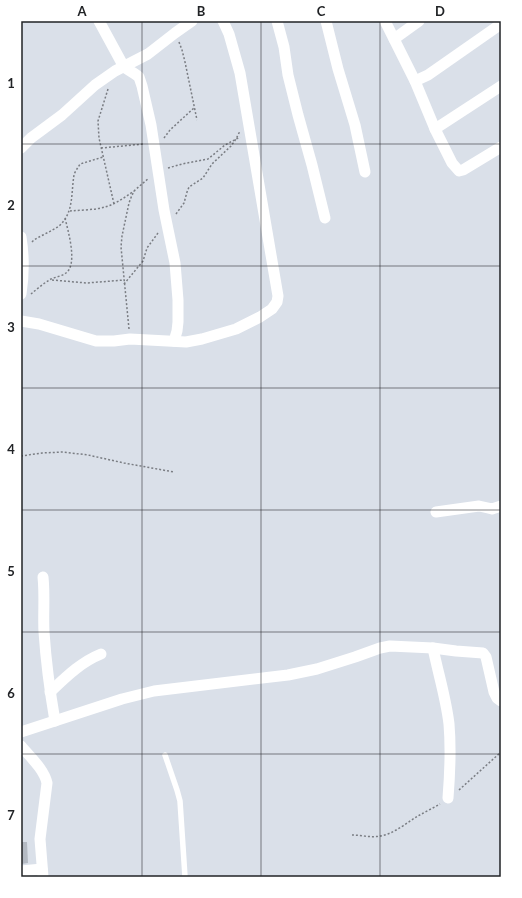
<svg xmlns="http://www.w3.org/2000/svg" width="522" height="898" font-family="Lato,sans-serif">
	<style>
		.building { fill: #b4bac3 }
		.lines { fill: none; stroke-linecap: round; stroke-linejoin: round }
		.path { stroke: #7a7d83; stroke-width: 1.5; stroke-dasharray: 2 2; stroke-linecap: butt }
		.service { stroke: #fff; stroke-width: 5.5 }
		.minor { stroke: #fff; stroke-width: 11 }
		.grid { fill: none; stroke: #212326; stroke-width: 1; stroke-opacity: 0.55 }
		.neatline { fill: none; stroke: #212326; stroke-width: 1.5 }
		.grid-label { font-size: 13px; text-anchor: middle; font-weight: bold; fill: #212326 }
	</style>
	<rect width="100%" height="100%" fill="#dae0e9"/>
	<path class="building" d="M 21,842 L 27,842 L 28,863 L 21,864 Z"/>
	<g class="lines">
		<g class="path">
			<path d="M 179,42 L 182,50 L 185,62 L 197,120"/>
			<path d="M 108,89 L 98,121 L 99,138 L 114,204"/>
			<path d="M 164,138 L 170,130 L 195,107"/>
			<path d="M 101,148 L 144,144"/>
			<path d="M 168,168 L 182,164 L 208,159 L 225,145 L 240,137"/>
			<path d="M 70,211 C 81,210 95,210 105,207 C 116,204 125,197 134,191"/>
			<path d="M 176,214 L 184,203 L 187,192 L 189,187 L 203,178 L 212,164 L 231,146 L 236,139 L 240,131"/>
			<path d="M 32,242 L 34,240 C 42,235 52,231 59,226 C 74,213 71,193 74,175 C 75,171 78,168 80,164 L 103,157"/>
			<path d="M 52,280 L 87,283 L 124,280"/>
			<path d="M 124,284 L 143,261 L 147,248 L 158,233"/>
			<path d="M 31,294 C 37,289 44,283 51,279 C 56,277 62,276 66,273 C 78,264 68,231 65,218"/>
			<path d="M 129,329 L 121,247 L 122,236 L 129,203 L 132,195 L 135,190 L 149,178"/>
			<path d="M 21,456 L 42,453 L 63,452 L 88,455 L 124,463 L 174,472"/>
			<path d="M 459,790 L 501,752"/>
			<path d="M 352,835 C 361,835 371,838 380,836 C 394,834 406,823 418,816 C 425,812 433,808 440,804"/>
		</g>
		<path class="service" d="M 165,755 L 177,790 L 180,801 L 185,877"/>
		<g class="minor">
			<path d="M 99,21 L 124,67 L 135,74 L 139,77 L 142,86 L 151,125 L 164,210 L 175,263 L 178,300 L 178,322 L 177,331 L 174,341"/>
			<path d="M 277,21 L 284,47 L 288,75 L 298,115 L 312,165 L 325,218"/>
			<path d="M 326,21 L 338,69 L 355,125 L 365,172"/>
			<path d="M 385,21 L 415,81 L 435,129 L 452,163 L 459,171 L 463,170 L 501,147"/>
			<path d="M 394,39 L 419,21"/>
			<path d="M 415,81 L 428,75 L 501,24"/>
			<path d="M 435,129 L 501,86"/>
			<path d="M 21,148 L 31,138 L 62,115 L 95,85 L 115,71 L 148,54 L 175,33 L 192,21"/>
			<path d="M 21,237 C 24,256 24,275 21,294"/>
			<path d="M 21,321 L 39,324 L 96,341 L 114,341 L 130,339 L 186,342 L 202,339 L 236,329 L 260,317 L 272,309 L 277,302 L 278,296 L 240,73 L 229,34 L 223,21"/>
			<path d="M 436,512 L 479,506 L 488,508 L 492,509 L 501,506"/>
			<path d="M 43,577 C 45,595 43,614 44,632 C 46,662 50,692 55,721"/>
			<path d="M 433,648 C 438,673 446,698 449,724 C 451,748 450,773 448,798"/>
			<path d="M 50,692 C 66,677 81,662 101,654"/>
			<path d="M 21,732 L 122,699 L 154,691 L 288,675 L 317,669 L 355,657 L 380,648 L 390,646 L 433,648 L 456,651 L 483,653 L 486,657 L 494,692 L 497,698 L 501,701"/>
			<path d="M 21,746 C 30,757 44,769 47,783 L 40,839 L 43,877"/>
			<path d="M 21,871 L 42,869"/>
		</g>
	</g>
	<path class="grid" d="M 142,21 L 142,877M 261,21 L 261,877M 380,21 L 380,877M 21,144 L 501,144M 21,266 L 501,266M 21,388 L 501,388M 21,510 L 501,510M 21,632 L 501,632M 21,754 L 501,754"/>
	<rect width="522" height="898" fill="none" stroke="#ffffff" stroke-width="44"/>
	<rect x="22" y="22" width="478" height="854" class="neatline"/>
	<g class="grid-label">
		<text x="82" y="16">A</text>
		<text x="201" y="16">B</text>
		<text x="321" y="16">C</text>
		<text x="440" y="16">D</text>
		<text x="11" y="88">1</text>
		<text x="11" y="210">2</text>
		<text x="11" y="332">3</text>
		<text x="11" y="454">4</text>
		<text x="11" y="576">5</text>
		<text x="11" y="698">6</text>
		<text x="11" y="820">7</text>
	</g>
</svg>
